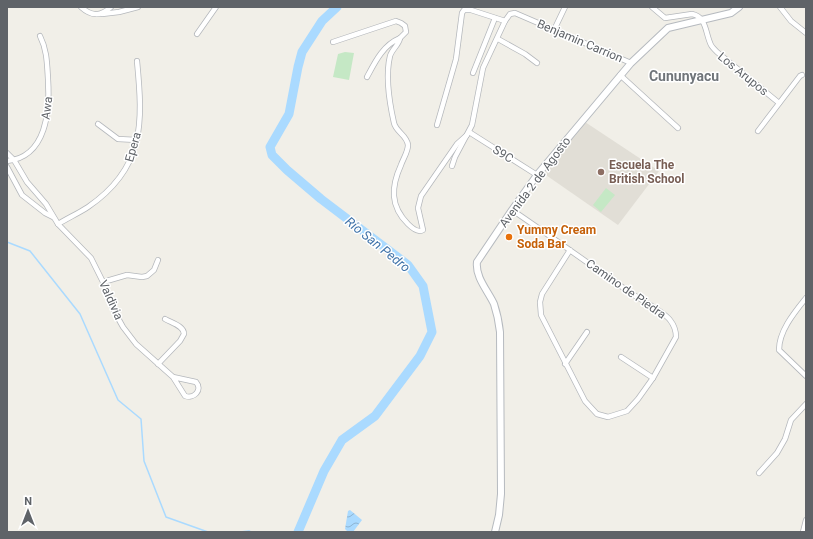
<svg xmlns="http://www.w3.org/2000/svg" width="813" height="539" font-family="Roboto,sans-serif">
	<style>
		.education { fill: #e1ded6 }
		.park { fill: #c5e8c5 }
		.water { fill: url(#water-waves) }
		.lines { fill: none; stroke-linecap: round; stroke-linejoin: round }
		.stream { stroke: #aadaff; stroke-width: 1.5 }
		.river { stroke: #aadaff; stroke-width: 9 }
		.street-casing { stroke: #b5b8bc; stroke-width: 6 }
		.secondary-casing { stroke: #b6babf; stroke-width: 8 }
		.street { stroke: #fff; stroke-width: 4.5 }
		.secondary { stroke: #fff; stroke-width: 6 }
		.education-dot { fill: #8d6e63; stroke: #fff; stroke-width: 1.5 }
		.food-dot { fill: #e8710a; stroke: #fff; stroke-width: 1.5 }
		.labels { text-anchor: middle; stroke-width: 3; stroke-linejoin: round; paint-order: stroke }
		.street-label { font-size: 12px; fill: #5f6368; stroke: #fff }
		.education-label { font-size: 12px; font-weight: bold; fill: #785e54; stroke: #fff; text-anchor: start }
		.food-label { font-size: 12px; font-weight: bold; fill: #c56008; stroke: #fff; text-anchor: start }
		.water-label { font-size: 13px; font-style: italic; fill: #4174aa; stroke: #fff }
		.quarter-label { font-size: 14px; font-weight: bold; fill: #70757a; stroke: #fff }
	</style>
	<defs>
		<pattern id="water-waves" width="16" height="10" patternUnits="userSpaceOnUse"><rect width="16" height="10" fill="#aadaff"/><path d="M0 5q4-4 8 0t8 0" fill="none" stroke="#8eb4d2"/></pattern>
	</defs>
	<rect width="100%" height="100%" fill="#f1efe8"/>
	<path class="education" d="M 585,122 L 659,171 L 618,225 L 543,173 Z"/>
	<g class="park">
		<path d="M 345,52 L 354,53 L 349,80 L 333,77 L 338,54 Z"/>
		<path d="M 606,188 L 615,195 L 601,212 L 593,205 Z"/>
	</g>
	<path class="water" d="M 350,510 L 362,520 L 353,532 L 347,531 L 345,529 L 348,511 Z"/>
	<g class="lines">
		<g class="stream">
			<path d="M 7,242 L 30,251 L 80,314 L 118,400 L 141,419 L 144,461 L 166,517 L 208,532"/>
			<path d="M 240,532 L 249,531 L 251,532"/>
		</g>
		<path class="river" d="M 298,532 L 324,471 L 342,440 L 375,416 L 420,356 L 432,332 L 423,286 L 408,265 L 321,199 L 287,170 L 272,155 L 270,147 L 289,114 L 298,67 L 302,52 L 322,21 L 337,7"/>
		<g class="street-casing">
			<g id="street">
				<path d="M 81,7 C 91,16 100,17 111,7"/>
				<path d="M 652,7 L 665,18 L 692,14 C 707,17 705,33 711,45 C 712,47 715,50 717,52 L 779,103"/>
				<path d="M 780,7 L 791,21 L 806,33"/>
				<path d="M 102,14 L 119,12 L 138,7"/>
				<path d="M 554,30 L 565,7"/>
				<path d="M 197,34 L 216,7"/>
				<path d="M 498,39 L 525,54 L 537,63"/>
				<path d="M 333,42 L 396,21 L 401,23 L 405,26 L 406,32 L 400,38"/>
				<path d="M 473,73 L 495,18"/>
				<path d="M 620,75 L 678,128"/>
				<path d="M 367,77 C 375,62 383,45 400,38 C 399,45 392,49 390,56 C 385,77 389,101 394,123 C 396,132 407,135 408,145 C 408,152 403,159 401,165 C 391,187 390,206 408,224 C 412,228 418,233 423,230 L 418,208 L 421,196 L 457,144 L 467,135"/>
				<path d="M 98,124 L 118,139 L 137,140"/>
				<path d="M 437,125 L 456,59 L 462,13 L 464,10 L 471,10 L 505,21"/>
				<path d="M 758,131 L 800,76 L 802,75"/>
				<path d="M 469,132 L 537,175"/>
				<path d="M 7,153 L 14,160 L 27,182 L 46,204 L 58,224 L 91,258 L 106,288 L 114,311 L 123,327 L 136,344 L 173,377 L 185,396 C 194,399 203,390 196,382 L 173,377"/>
				<path d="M 7,161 C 47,157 50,110 48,79 C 47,63 47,50 40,36"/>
				<path d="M 452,166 L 455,157 L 472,125 L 483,68 L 505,21 L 510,14 L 515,13 L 631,63"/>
				<path d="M 7,167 L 22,195 L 45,213 L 53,217"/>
				<path d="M 512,210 C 552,237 592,266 632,294 C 642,300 664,312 670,320 C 674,325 676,330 676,337 L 653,378 L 638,399 L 627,411 L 608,417 L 597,414 L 585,401 L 541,315 L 540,302 L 542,294 L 570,250"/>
				<path d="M 58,224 C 68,218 79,213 88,207 C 145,168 143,123 137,61"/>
				<path d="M 103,282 L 127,275 L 142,277 L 147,276 L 154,270 L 158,260"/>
				<path d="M 806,298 C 794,313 779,331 779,350 L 806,376"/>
				<path d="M 621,357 L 653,378"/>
				<path d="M 158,364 L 180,341 L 184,334 C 184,326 172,323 165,319"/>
				<path d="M 565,364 L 587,332"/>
				<path d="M 759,473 L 777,453 L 785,439 L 791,420 L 806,404"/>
				<path d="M 803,532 L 806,520"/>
			</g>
		</g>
		<g class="secondary-casing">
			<path id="secondary" d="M 495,532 L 499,515 L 501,494 L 500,332 C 499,323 497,313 494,304 C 488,291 475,277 477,262 L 512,210 L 537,175 L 631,63 L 668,28 L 731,13 L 739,7"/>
		</g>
		<use href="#street" class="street"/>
		<use href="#secondary" class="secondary"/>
	</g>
	<circle class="education-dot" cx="601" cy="172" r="4"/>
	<circle class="food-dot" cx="509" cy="237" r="4"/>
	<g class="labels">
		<g class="street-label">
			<text transform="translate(580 41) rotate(23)" y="4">Benjamin Carrion</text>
			<text transform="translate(743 74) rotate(39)" y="4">Los Arupos</text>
			<text transform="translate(47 108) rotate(-83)" y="4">Awa</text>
			<text transform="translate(133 147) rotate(-74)" y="4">Epera</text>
			<text transform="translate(503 154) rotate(32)" y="4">S9C</text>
			<text transform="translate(535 182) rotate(-53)" y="4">Avenida 2 de Agosto</text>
			<text transform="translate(626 289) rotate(35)" y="4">Camino de Piedra</text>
			<text transform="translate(111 300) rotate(66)" y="4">Valdivia</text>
		</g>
		<g class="education-label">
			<text x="609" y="169">Escuela The<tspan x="609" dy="14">British School</tspan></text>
		</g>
		<g class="food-label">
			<text x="517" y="234">Yummy Cream<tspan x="517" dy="14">Soda Bar</tspan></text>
		</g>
		<g class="water-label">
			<text transform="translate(378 244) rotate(39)" y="5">Río San Pedro</text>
		</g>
		<g class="quarter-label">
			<text x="684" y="81">Cununyacu</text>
		</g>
	</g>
	<rect width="813" height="539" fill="none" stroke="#5f6368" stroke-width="16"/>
	<g transform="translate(28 511)" stroke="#ffffff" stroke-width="3" paint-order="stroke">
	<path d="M0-3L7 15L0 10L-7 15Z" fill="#5f6368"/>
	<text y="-6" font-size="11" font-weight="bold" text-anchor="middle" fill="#5f6368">N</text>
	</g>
</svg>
